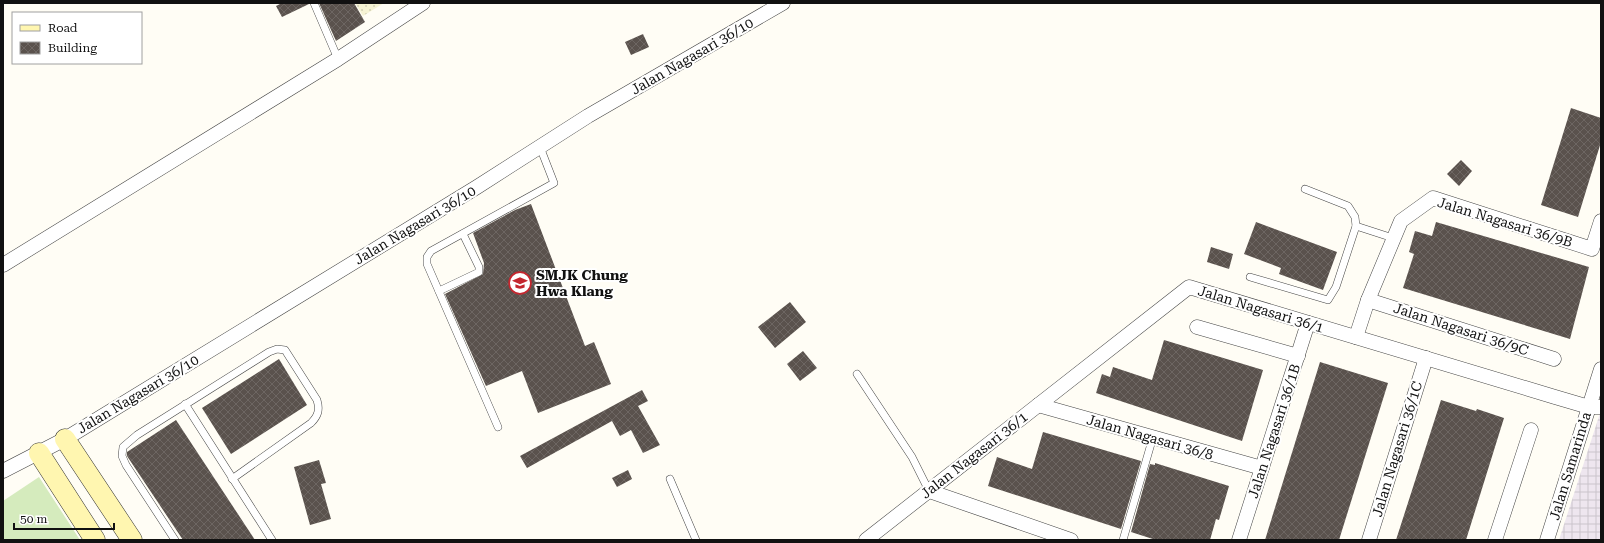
<svg xmlns="http://www.w3.org/2000/svg" width="1604" height="543" font-family="'Roboto Serif',serif">
	<style>
		.industrial { fill: url(#industrial-grid) }
		.farmland { fill: url(#farmland-dots) }
		.grass { fill: #d5ebbd }
		.building { fill: url(#building-cross-hatch) }
		.lines { fill: none; stroke-linecap: round; stroke-linejoin: round }
		.lane-casing { stroke: #444; stroke-width: 8 }
		.street-casing { stroke: #444; stroke-width: 15 }
		.secondary-casing { stroke: #333; stroke-width: 21 }
		.lane { stroke: #fff; stroke-width: 7 }
		.street { stroke: #fff; stroke-width: 14 }
		.secondary { stroke: #fff6b0; stroke-width: 20 }
		.labels { text-anchor: middle; stroke-width: 4; stroke-linejoin: round; paint-order: stroke }
		.street-label { font-size: 14px; fill: #111; stroke: #fff }
		.poi-label { font-size: 14px; font-weight: bold; fill: #111; stroke: #fff; text-anchor: start }
	</style>
	<defs>
		<pattern id="industrial-grid" width="8" height="8" patternUnits="userSpaceOnUse"><rect width="8" height="8" fill="#eee6ef"/><path d="M0 4h8M4 0v8" fill="none" stroke="#cbc4cc"/></pattern>
		<pattern id="farmland-dots" width="8" height="8" patternUnits="userSpaceOnUse"><rect width="8" height="8" fill="#f6f3d4"/><path d="M2 2h.1M6 6h.1" fill="none" stroke="#d2cfb5" stroke-width="1.8" stroke-linecap="round"/></pattern>
		<pattern id="building-cross-hatch" width="8" height="8" patternUnits="userSpaceOnUse"><rect width="8" height="8" fill="#5a524d"/><path d="M0 0l8 8M0 8l8-8" fill="none" stroke="#6d6662"/></pattern>
	</defs>
	<rect width="100%" height="100%" fill="#fffdf5"/>
	<path class="industrial" d="M 1601,410 L 1601,540 L 1559,540 Z"/>
	<path class="farmland" d="M 355,3 L 384,3 L 363,16 Z"/>
	<path class="grass" d="M 39,477 L 80,540 L 3,540 L 3,501 Z"/>
	<g class="building">
		<path d="M 282,3 L 309,3 L 309,4 L 282,17 L 276,6 Z"/>
		<path d="M 319,3 L 354,3 L 365,22 L 336,41 Z"/>
		<path d="M 643,34 L 649,47 L 631,55 L 625,42 Z"/>
		<path d="M 1571,108 L 1601,118 L 1601,142 L 1578,217 L 1541,205 Z"/>
		<path d="M 1461,160 L 1472,171 L 1459,186 L 1447,174 Z"/>
		<path d="M 531,204 L 585,346 L 594,342 L 611,384 L 538,413 L 522,371 L 486,386 L 445,294 L 483,274 L 484,263 L 473,233 L 515,210 Z"/>
		<path d="M 1256,222 L 1337,252 L 1323,290 L 1279,274 L 1281,268 L 1244,254 Z"/>
		<path d="M 1436,222 L 1589,267 L 1570,339 L 1403,288 L 1414,254 L 1409,252 L 1415,231 L 1432,236 Z"/>
		<path d="M 1211,247 L 1233,254 L 1229,269 L 1207,262 Z"/>
		<path d="M 790,302 L 806,322 L 775,348 L 758,327 Z"/>
		<path d="M 1164,340 L 1263,370 L 1242,441 L 1096,393 L 1102,374 L 1110,377 L 1113,367 L 1152,380 Z"/>
		<path d="M 803,351 L 817,368 L 800,381 L 787,364 Z"/>
		<path d="M 279,359 L 307,405 L 231,454 L 202,408 Z"/>
		<path d="M 1320,362 L 1388,383 L 1339,540 L 1265,540 Z"/>
		<path d="M 642,390 L 648,401 L 638,406 L 660,445 L 643,453 L 631,430 L 620,436 L 612,421 L 527,468 L 520,456 Z"/>
		<path d="M 1441,400 L 1476,411 L 1477,409 L 1504,418 L 1466,540 L 1396,540 Z"/>
		<path d="M 176,420 L 255,540 L 183,540 L 127,456 L 127,452 Z"/>
		<path d="M 1043,432 L 1141,461 L 1121,529 L 988,486 L 997,457 L 1032,469 Z"/>
		<path d="M 319,460 L 326,483 L 321,484 L 331,519 L 310,525 L 294,467 Z"/>
		<path d="M 1155,463 L 1229,486 L 1219,520 L 1216,519 L 1210,540 L 1156,540 L 1131,532 L 1150,464 L 1155,465 Z"/>
		<path d="M 628,470 L 632,479 L 617,487 L 612,478 Z"/>
	</g>
	<g class="lines">
		<g class="lane-casing">
			<g id="lane">
				<path d="M 314,3 L 338,59"/>
				<path d="M 1305,189 L 1348,206 L 1355,217 L 1356,226"/>
				<path d="M 1250,277 L 1328,300 L 1336,287 L 1356,226 L 1393,238"/>
				<path d="M 439,291 L 479,272 L 479,267 L 463,234"/>
				<path d="M 857,374 L 912,457 L 929,491"/>
				<path d="M 185,404 L 272,540"/>
				<path d="M 498,427 L 427,264 L 427,257 L 431,251 L 554,183 L 540,147"/>
				<path d="M 670,479 L 696,540"/>
				<path d="M 175,540 L 126,465 L 122,456 L 123,447 L 137,435 L 269,352 L 277,349 L 285,350 L 317,400 C 320,410 318,416 311,423 L 232,479"/>
				<path d="M 1123,540 L 1153,437"/>
			</g>
		</g>
		<g class="street-casing">
			<g id="street">
				<path d="M 3,265 L 338,59 L 423,3"/>
				<path d="M 1368,300 L 1554,359"/>
				<path d="M 1197,327 L 1298,356"/>
				<path d="M 1356,337 L 1368,300 L 1401,221 L 1433,198 L 1592,249 L 1601,221"/>
				<path d="M 1038,405 L 1262,468"/>
				<path d="M 3,471 L 65,439 L 477,187 L 588,116 L 783,3"/>
				<path d="M 929,491 L 1071,540"/>
				<path d="M 866,540 L 1189,287 L 1555,397 L 1589,407 L 1601,407"/>
				<path d="M 1239,540 L 1308,323"/>
				<path d="M 1369,540 L 1426,358"/>
				<path d="M 1495,540 L 1531,430"/>
				<path d="M 1547,540 L 1601,369"/>
			</g>
		</g>
		<g class="secondary-casing">
			<g id="secondary">
				<path d="M 65,439 L 132,540"/>
				<path d="M 39,453 L 95,540"/>
			</g>
		</g>
		<use href="#lane" class="lane"/>
		<use href="#street" class="street"/>
		<use href="#secondary" class="secondary"/>
	</g>
	<defs>
		<g id="school-ring" transform="scale(1.15)"><circle r="9.5" fill="#fff" stroke="#c4262e" stroke-width="1.5"/><path d="M0-5L7-2L0 1L-7-2ZM-4 1L0 2.5L4 1V4Q0 6-4 4Z" fill="#c4262e"/></g>
	</defs>
	<g fill-rule="evenodd">
		<use href="#school-ring" x="520" y="283"/>
	</g>
	<g class="labels">
		<g class="street-label">
			<text transform="translate(692 56) rotate(-30)" y="5">Jalan Nagasari 36/10</text>
			<text transform="translate(1505 222) rotate(17)" y="5">Jalan Nagasari 36/9B</text>
			<text transform="translate(415 225) rotate(-31)" y="5">Jalan Nagasari 36/10</text>
			<text transform="translate(1261 309) rotate(17)" y="5">Jalan Nagasari 36/1</text>
			<text transform="translate(1461 329) rotate(18)" y="5">Jalan Nagasari 36/9C</text>
			<text transform="translate(138 394) rotate(-31)" y="5">Jalan Nagasari 36/10</text>
			<text transform="translate(1274 431) rotate(-72)" y="5">Jalan Nagasari 36/1B</text>
			<text transform="translate(1150 437) rotate(16)" y="5">Jalan Nagasari 36/8</text>
			<text transform="translate(1397 449) rotate(-73)" y="5">Jalan Nagasari 36/1C</text>
			<text transform="translate(974 455) rotate(-38)" y="5">Jalan Nagasari 36/1</text>
			<text transform="translate(1570 466) rotate(-73)" y="5">Jalan Samarinda</text>
		</g>
		<g class="poi-label">
			<text x="536" y="280">SMJK Chung<tspan x="536" dy="16">Hwa Klang</tspan></text>
		</g>
	</g>
	<rect width="1604" height="543" fill="none" stroke="#111111" stroke-width="8"/>
	<rect x="12" y="12" width="130" height="52" fill="#ffffff" stroke="#a0a0a0"/>
	<rect x="20" y="25" width="20" height="6" fill="#fff6b0" stroke="#a0a0a0"/>
	<text x="48" y="32" font-size="12" fill="#111111">Road</text>
	<rect x="20" y="42" width="20" height="12" fill="url(#building-cross-hatch)" stroke="#a0a0a0"/>
	<text x="48" y="52" font-size="12" fill="#111111">Building</text>
	<path d="M14 523v6h100v-6" fill="none" stroke="#111111" stroke-width="2"/>
	<text x="20" y="523" font-size="12" fill="#111111" stroke="#ffffff" stroke-width="3" paint-order="stroke">50 m</text>
</svg>
